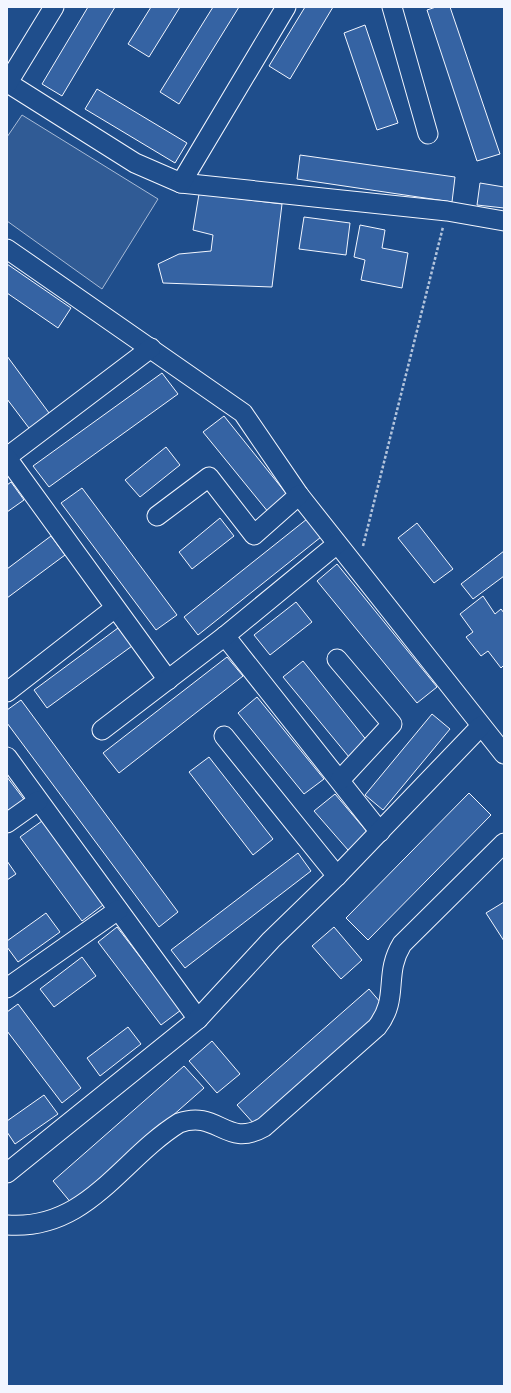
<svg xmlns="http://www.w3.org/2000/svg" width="511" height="1393" font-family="Montserrat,sans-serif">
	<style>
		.built { fill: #305b95; stroke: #a8bbd7 }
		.building { fill: #3563a3; stroke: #f2f6ff }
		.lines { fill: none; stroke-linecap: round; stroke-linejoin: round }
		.minor-casing { stroke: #f2f6ff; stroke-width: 21 }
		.path { stroke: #b3c4dc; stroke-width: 2.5; stroke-dasharray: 3 2; stroke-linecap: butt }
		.minor { stroke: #1f4e8c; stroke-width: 19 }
	</style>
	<rect width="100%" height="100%" fill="#1f4e8c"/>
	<path class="built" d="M 22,115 L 158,199 L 102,289 L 7,221 L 7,137 Z"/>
	<g class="building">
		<path d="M 88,7 L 115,7 L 62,96 L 42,84 Z"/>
		<path d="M 151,7 L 180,7 L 149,57 L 128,44 Z"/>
		<path d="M 213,7 L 239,7 L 179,104 L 160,92 Z"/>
		<path d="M 305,7 L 333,7 L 290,79 L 269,66 Z"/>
		<path d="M 436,7 L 450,7 L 500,154 L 477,161 L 427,10 Z"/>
		<path d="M 365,25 L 398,123 L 377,130 L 344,33 Z"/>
		<path d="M 97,89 L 187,143 L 175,163 L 85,109 Z"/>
		<path d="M 300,155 L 455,177 L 452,202 L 297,179 Z"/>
		<path d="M 480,183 L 504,187 L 504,208 L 477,205 Z"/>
		<path d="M 199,194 L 282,204 L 272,287 L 163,283 L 158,264 L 179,254 L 211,251 L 213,235 L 193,230 Z"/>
		<path d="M 304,217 L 350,223 L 346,255 L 299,249 Z"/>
		<path d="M 360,225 L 385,230 L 382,248 L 408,253 L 402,288 L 361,280 L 365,260 L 354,257 Z"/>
		<path d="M 7,264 L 71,308 L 58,328 L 7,293 Z"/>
		<path d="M 7,356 L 52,417 L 32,432 L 7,399 Z"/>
		<path d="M 162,373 L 178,394 L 49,487 L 33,466 Z"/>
		<path d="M 224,416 L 289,497 L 269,513 L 203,432 Z"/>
		<path d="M 166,447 L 180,465 L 140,497 L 125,480 Z"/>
		<path d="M 11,482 L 24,500 L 7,512 L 7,485 Z"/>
		<path d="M 82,488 L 177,615 L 156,630 L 61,503 Z"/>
		<path d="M 220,518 L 234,536 L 192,569 L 179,552 Z"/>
		<path d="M 307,519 L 321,537 L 198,635 L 184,617 Z"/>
		<path d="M 417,523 L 453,569 L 434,583 L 398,538 Z"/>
		<path d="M 51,536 L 65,555 L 7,598 L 7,569 Z"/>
		<path d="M 504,551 L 504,576 L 473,599 L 461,584 Z"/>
		<path d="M 337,564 L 437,687 L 417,703 L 317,581 Z"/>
		<path d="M 483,596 L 495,614 L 501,609 L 504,613 L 504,665 L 501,668 L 488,651 L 481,656 L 466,637 L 473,632 L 460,614 Z"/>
		<path d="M 296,602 L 312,622 L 270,655 L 254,635 Z"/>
		<path d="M 118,628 L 132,646 L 47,708 L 34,690 Z"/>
		<path d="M 227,657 L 243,676 L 119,773 L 103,753 Z"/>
		<path d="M 303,661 L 368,742 L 349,757 L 283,677 Z"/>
		<path d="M 257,697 L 324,779 L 304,794 L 238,713 Z"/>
		<path d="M 21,700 L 178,912 L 159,927 L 7,723 L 7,710 Z"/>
		<path d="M 432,714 L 450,729 L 383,810 L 365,795 Z"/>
		<path d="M 209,757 L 273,839 L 253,855 L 189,772 Z"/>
		<path d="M 7,777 L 26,802 L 7,816 Z"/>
		<path d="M 469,793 L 491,815 L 368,940 L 346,918 Z"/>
		<path d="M 335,794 L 368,833 L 348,850 L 314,811 Z"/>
		<path d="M 42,821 L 103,905 L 82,921 L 20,837 Z"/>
		<path d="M 298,853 L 311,871 L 185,968 L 171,950 Z"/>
		<path d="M 7,861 L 16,874 L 7,880 Z"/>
		<path d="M 504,902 L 504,941 L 486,913 Z"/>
		<path d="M 46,913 L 60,932 L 18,962 L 7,947 L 7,941 Z"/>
		<path d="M 117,927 L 181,1010 L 161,1025 L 98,942 Z"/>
		<path d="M 334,927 L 362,960 L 341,979 L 312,946 Z"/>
		<path d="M 82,957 L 96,976 L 54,1007 L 40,989 Z"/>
		<path d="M 369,989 L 387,1010 L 255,1125 L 237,1105 Z"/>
		<path d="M 18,1004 L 81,1088 L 62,1103 L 7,1031 L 7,1012 Z"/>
		<path d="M 128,1027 L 141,1044 L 100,1076 L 87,1058 Z"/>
		<path d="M 212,1041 L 240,1074 L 217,1093 L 189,1061 Z"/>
		<path d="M 184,1066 L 204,1088 L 72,1204 L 53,1181 Z"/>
		<path d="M 44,1095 L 58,1114 L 15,1144 L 7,1132 L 7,1121 Z"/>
	</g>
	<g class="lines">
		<g class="minor-casing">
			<g id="minor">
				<path d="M 392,7 L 428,134"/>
				<path d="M 8,83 L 135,163 L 181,183 L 447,211 L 504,221"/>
				<path d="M 7,84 L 54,7"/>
				<path d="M 181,183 L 286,7"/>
				<path d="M 7,249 L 243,413 L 299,495 L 504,754"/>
				<path d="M 7,457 L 151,348"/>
				<path d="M 7,458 L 168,680"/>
				<path d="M 157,516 L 209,477 L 254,535 L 299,495"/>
				<path d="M 225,636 L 380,832"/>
				<path d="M 337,659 L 392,724 L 340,780"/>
				<path d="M 7,692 L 115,608"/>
				<path d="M 102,730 L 225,636 L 337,544"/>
				<path d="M 224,736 L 337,876"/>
				<path d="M 7,757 L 198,1019"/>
				<path d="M 7,823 L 38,801"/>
				<path d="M 7,988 L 118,910"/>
				<path d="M 7,1173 L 198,1019 L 271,940 L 337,876 L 481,726"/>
				<path d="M 7,1225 C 87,1231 120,1160 179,1123 C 218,1109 226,1149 264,1127 L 377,1027 C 400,998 383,975 402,944 L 504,843"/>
			</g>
		</g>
		<path class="path" d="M 363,546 L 443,227"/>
		<use href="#minor" class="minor"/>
	</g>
	<rect width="511" height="1393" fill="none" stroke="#f2f6ff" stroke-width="16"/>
</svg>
